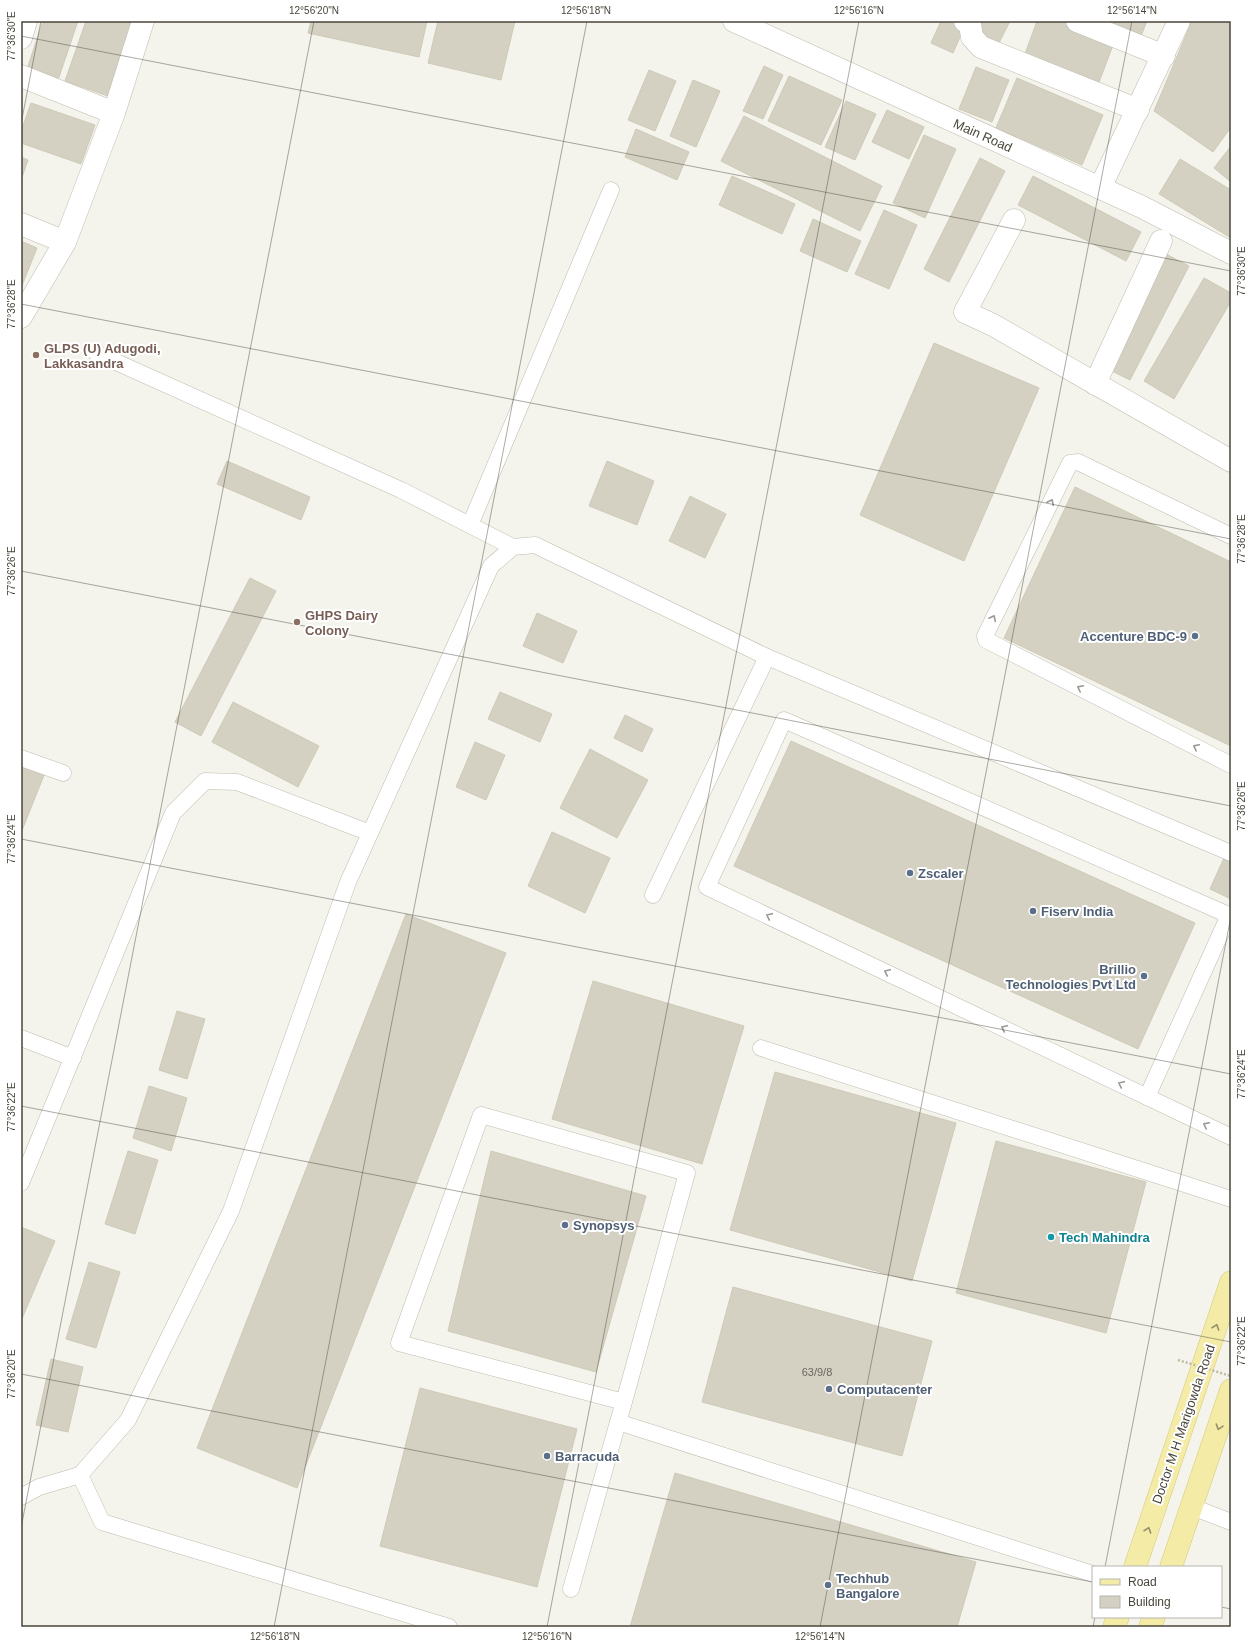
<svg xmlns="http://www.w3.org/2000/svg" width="1252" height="1648" font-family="Arial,sans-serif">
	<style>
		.building { fill: #d4d1c3; stroke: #cecab7 }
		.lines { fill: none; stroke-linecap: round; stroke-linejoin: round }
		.lane-casing { stroke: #bfbcaf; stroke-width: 17 }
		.street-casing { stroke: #bfbcaf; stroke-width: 23 }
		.primary-casing { stroke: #d6cc78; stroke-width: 23 }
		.lane { stroke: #fff; stroke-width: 16 }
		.street { stroke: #fff; stroke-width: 22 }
		.primary { stroke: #f3eba6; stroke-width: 22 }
		.path-bridge { stroke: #bfbaa2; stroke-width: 2.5; stroke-dasharray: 2 2; stroke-linecap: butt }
		.oneway { stroke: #9a9993 }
		.oneway2 { stroke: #95906b }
		.ticks { fill: none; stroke: #48453a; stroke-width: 1; stroke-opacity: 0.45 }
		.education-dot { fill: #8d6e63; stroke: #fff; stroke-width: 1.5 }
		.service-dot { fill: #5c6f8a; stroke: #fff; stroke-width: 1.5 }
		.culture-dot { fill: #0f9aa8; stroke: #fff; stroke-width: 1.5 }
		.labels { text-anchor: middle; stroke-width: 4; stroke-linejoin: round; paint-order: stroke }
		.number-label { font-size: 11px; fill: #6b685c }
		.street-label { font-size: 13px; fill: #48453a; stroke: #fff }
		.education-label { font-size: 13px; font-weight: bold; fill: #785e54; stroke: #fff; text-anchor: start }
		.service-label { font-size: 13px; font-weight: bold; fill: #4e5e75; stroke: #fff; text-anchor: start }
		.culture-label { font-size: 13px; font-weight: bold; fill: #0d838f; stroke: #fff; text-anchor: start }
		.neatline { fill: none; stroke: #48453a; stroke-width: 1.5 }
		.ticks-label { font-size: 10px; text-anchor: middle; fill: #48453a }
	</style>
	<rect width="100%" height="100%" fill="#f4f3ec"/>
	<g class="building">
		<path d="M 43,21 L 78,21 L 58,80 L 27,69 Z"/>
		<path d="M 86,21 L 135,21 L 108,96 L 65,81 Z"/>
		<path d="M 311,21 L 427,21 L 419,57 L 308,33 Z"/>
		<path d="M 438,21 L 515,21 L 501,80 L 428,63 Z"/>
		<path d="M 941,21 L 947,21 L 964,28 L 953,53 L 931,43 Z"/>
		<path d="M 982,21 L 1010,21 L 998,45 L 976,33 Z"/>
		<path d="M 1037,21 L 1067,21 L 1115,40 L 1096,90 L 1022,62 Z"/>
		<path d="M 1090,21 L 1147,21 L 1139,41 Z"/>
		<path d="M 1192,21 L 1231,21 L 1231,127 L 1213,152 L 1154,111 Z"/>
		<path d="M 764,66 L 783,75 L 763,119 L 743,111 Z"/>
		<path d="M 976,67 L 1009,80 L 992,122 L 959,109 Z"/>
		<path d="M 649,70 L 676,81 L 655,131 L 628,120 Z"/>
		<path d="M 789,76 L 842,100 L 821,145 L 768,121 Z"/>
		<path d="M 1017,78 L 1103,115 L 1082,165 L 996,128 Z"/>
		<path d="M 693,80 L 720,91 L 696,147 L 670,136 Z"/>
		<path d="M 846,101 L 876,114 L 855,160 L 825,147 Z"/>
		<path d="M 31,103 L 95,125 L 81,164 L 21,143 L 21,131 Z"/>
		<path d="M 887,110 L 924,127 L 909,159 L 872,142 Z"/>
		<path d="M 744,116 L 882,186 L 860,231 L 721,161 Z"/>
		<path d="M 636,129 L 689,152 L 677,180 L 625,157 Z"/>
		<path d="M 924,135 L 956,149 L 925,218 L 893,203 Z"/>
		<path d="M 1231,146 L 1231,182 L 1214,168 Z"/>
		<path d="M 21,157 L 28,160 L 21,180 Z"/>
		<path d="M 980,158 L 1005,171 L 949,282 L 924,269 Z"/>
		<path d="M 1180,159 L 1231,190 L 1231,238 L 1159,194 Z"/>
		<path d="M 732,176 L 795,204 L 782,234 L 719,205 Z"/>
		<path d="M 1033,176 L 1141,232 L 1126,261 L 1018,205 Z"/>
		<path d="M 884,210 L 917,225 L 889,289 L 855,274 Z"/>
		<path d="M 813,219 L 861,241 L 847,272 L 800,251 Z"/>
		<path d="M 21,241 L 37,248 L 21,288 Z"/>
		<path d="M 1166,254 L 1189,266 L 1130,380 L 1106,368 Z"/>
		<path d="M 1204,278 L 1231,293 L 1231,301 L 1174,399 L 1144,381 Z"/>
		<path d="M 934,343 L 1039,388 L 964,561 L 860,515 Z"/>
		<path d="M 227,461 L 310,497 L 301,520 L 217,484 Z"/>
		<path d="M 607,461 L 654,481 L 637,525 L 589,506 Z"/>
		<path d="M 1075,487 L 1231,562 L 1231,746 L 1004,638 Z"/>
		<path d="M 690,496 L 726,514 L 705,558 L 669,541 Z"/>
		<path d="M 250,578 L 276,591 L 201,736 L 175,722 Z"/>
		<path d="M 537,613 L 577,631 L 563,663 L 523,646 Z"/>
		<path d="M 500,692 L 552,714 L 540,742 L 488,719 Z"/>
		<path d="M 233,702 L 319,746 L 298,787 L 212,742 Z"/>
		<path d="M 625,715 L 653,729 L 642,752 L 614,738 Z"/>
		<path d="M 791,741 L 1195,923 L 1138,1049 L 734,866 Z"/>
		<path d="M 475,742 L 505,755 L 486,800 L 456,787 Z"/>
		<path d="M 590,749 L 648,780 L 617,838 L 560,808 Z"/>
		<path d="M 21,766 L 44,775 L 21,833 Z"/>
		<path d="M 552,832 L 610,858 L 585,913 L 528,886 Z"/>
		<path d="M 1224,858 L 1231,861 L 1231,899 L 1210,889 Z"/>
		<path d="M 406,914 L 506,953 L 297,1488 L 197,1448 Z"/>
		<path d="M 593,981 L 744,1026 L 702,1164 L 552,1119 Z"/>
		<path d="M 177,1011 L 205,1019 L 187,1079 L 159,1070 Z"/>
		<path d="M 775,1072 L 956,1123 L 912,1281 L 730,1230 Z"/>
		<path d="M 149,1086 L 187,1098 L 171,1151 L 133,1138 Z"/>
		<path d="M 996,1141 L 1146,1182 L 1106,1333 L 956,1293 Z"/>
		<path d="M 128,1151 L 158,1160 L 135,1234 L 105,1224 Z"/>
		<path d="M 491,1151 L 646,1196 L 596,1372 L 448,1331 Z"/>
		<path d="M 21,1227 L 55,1241 L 21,1321 Z"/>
		<path d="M 89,1262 L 120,1272 L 96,1348 L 66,1339 Z"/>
		<path d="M 733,1287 L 932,1341 L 902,1456 L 702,1402 Z"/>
		<path d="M 51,1359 L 83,1367 L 68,1432 L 36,1425 Z"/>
		<path d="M 420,1388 L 577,1429 L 537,1587 L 380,1546 Z"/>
		<path d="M 675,1473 L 976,1562 L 957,1627 L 630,1627 Z"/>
	</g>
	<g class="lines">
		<g class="lane-casing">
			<g id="lane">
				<path d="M 96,353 L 401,490 L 513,547"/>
				<path d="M 470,525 L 611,190"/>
				<path d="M 1231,536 L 1078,462 L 1070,463 L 985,636 L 986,640 L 1231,765"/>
				<path d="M 21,758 L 63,773"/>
				<path d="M 653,895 L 767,657"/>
				<path d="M 1231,916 L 784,720 L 707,887 L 1231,1137"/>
				<path d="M 21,1038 L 73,1058"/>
				<path d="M 761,1048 L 1231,1199"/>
				<path d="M 1147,1097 L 1229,915"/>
				<path d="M 21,1183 L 173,813 L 205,781 L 237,782 L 370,833"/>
				<path d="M 618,1422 L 624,1402 L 687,1173 L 481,1115 L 399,1343 L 624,1402"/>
				<path d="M 80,1475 L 128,1420 L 231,1211 L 348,882 L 491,566 L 513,547 L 535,545 L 767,657 L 1231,853"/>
				<path d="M 21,1497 L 39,1487 L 80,1475 L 102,1522 L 449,1627"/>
				<path d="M 1192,1507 L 1231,1522"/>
				<path d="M 571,1589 L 618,1422 L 1093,1574"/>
			</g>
		</g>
		<g class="street-casing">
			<g id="street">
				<path d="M 734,21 L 1142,207 L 1231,253"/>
				<path d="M 965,21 L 970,24 L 972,37 L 981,47 L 1138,110"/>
				<path d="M 1077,21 L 1164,56"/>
				<path d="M 21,38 L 26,21"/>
				<path d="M 21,76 L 114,113"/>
				<path d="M 1100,188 L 1179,21"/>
				<path d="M 1014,220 L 965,312 L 993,325 L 1231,461"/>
				<path d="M 21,224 L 65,242"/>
				<path d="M 21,317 L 65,242 L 114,113 L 143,21"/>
				<path d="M 1095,384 L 1161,241"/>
			</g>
		</g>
		<g class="primary-casing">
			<g id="primary">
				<path d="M 1135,1567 L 1231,1282"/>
				<path d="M 1171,1567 L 1231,1390"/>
				<path d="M 1114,1627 L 1118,1617"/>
				<path d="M 1150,1627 L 1154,1617"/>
			</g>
		</g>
		<use href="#lane" class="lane"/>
		<use href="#street" class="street"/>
		<use href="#primary" class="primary"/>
		<path class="path-bridge" d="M 1178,1360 L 1231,1376"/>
	</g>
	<defs><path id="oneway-chevron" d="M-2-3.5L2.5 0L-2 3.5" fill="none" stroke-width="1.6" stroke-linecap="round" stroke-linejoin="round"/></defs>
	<g class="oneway">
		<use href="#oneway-chevron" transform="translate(1051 502) rotate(-64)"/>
		<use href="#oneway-chevron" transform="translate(993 618) rotate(-64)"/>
		<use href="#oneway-chevron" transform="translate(1080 688) rotate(-153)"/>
		<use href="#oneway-chevron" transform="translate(1196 747) rotate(-153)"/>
		<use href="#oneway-chevron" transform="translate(769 916) rotate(-155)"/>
		<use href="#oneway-chevron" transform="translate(887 972) rotate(-155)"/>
		<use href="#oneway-chevron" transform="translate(1004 1028) rotate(-155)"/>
		<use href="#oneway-chevron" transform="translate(1121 1084) rotate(-155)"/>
		<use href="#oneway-chevron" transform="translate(1206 1125) rotate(-154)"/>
	</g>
	<g class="oneway2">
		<use href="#oneway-chevron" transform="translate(1216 1327) rotate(-71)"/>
		<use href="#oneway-chevron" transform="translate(1219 1427) rotate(108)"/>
		<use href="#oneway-chevron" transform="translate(1148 1530) rotate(-71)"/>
	</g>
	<path class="ticks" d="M 21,36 L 1231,271M 21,124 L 41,21M 21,304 L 1231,539M 21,571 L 1231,806M 21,839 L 1231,1074M 21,1106 L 1231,1342M 21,1374 L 1093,1582M 21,1528 L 314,21M 1105,1567 L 1231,916M 1221,1607 L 1231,1609M 274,1627 L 587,21M 547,1627 L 859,21M 820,1627 L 1132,21M 1093,1627 L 1095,1617"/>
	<g class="education-dot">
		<circle cx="36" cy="355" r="4"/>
		<circle cx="297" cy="622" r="4"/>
	</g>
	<g class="service-dot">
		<circle cx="1195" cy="636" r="4"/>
		<circle cx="910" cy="873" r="4"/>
		<circle cx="1033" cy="911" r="4"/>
		<circle cx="1144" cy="976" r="4"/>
		<circle cx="565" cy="1225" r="4"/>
		<circle cx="829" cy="1389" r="4"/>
		<circle cx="547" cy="1456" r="4"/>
		<circle cx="828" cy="1585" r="4"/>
	</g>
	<circle class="culture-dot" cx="1051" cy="1237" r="4"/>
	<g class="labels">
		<g class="number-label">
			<text x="817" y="1376">63/9/8</text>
		</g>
		<g class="street-label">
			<text transform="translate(983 135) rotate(24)" y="5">Main Road</text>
			<text transform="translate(1183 1424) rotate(-71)" y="5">Doctor M H Marigowda Road</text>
		</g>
		<g class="education-label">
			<text x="44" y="353">GLPS (U) Adugodi,<tspan x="44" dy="15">Lakkasandra</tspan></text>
			<text x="305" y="620">GHPS Dairy<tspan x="305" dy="15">Colony</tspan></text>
		</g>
		<g class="service-label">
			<text x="1187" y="641" text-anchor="end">Accenture BDC-9</text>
			<text x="918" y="878">Zscaler</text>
			<text x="1041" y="916">Fiserv India</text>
			<text x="1136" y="974" text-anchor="end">Brillio<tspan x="1136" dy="15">Technologies Pvt Ltd</tspan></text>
			<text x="573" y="1230">Synopsys</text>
			<text x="837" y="1394">Computacenter</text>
			<text x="555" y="1461">Barracuda</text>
			<text x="836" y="1583">Techhub<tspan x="836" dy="15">Bangalore</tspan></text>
		</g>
		<g class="culture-label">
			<text x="1059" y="1242">Tech Mahindra</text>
		</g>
	</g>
	<rect width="1252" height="1648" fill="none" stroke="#ffffff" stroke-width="44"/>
	<rect x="1092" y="1566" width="130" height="52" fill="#ffffff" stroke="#b6b5b0"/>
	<rect x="1100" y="1579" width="20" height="6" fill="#f3eba6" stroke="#b6b5b0"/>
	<text x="1128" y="1586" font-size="12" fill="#48453a">Road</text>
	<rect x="1100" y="1596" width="20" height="12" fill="#d4d1c3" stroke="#b6b5b0"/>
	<text x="1128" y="1606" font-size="12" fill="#48453a">Building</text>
	<rect x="22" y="22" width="1208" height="1604" class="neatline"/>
	<g class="ticks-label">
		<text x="314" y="14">12°56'20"N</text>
		<text x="586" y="14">12°56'18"N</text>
		<text x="859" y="14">12°56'16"N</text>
		<text x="1132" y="14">12°56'14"N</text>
		<text transform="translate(11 36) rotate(-90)" y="4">77°36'30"E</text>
		<text transform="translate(1241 271) rotate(-90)" y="4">77°36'30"E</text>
		<text transform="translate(11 304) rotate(-90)" y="4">77°36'28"E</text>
		<text transform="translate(1241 539) rotate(-90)" y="4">77°36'28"E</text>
		<text transform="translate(11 571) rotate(-90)" y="4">77°36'26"E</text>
		<text transform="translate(1241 806) rotate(-90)" y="4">77°36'26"E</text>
		<text transform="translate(11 839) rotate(-90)" y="4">77°36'24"E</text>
		<text transform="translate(1241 1074) rotate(-90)" y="4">77°36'24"E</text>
		<text transform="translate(11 1107) rotate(-90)" y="4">77°36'22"E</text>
		<text transform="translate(1241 1341) rotate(-90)" y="4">77°36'22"E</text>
		<text transform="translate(11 1374) rotate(-90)" y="4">77°36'20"E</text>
		<text x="275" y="1640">12°56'18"N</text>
		<text x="547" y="1640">12°56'16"N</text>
		<text x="820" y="1640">12°56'14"N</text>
	</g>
</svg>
